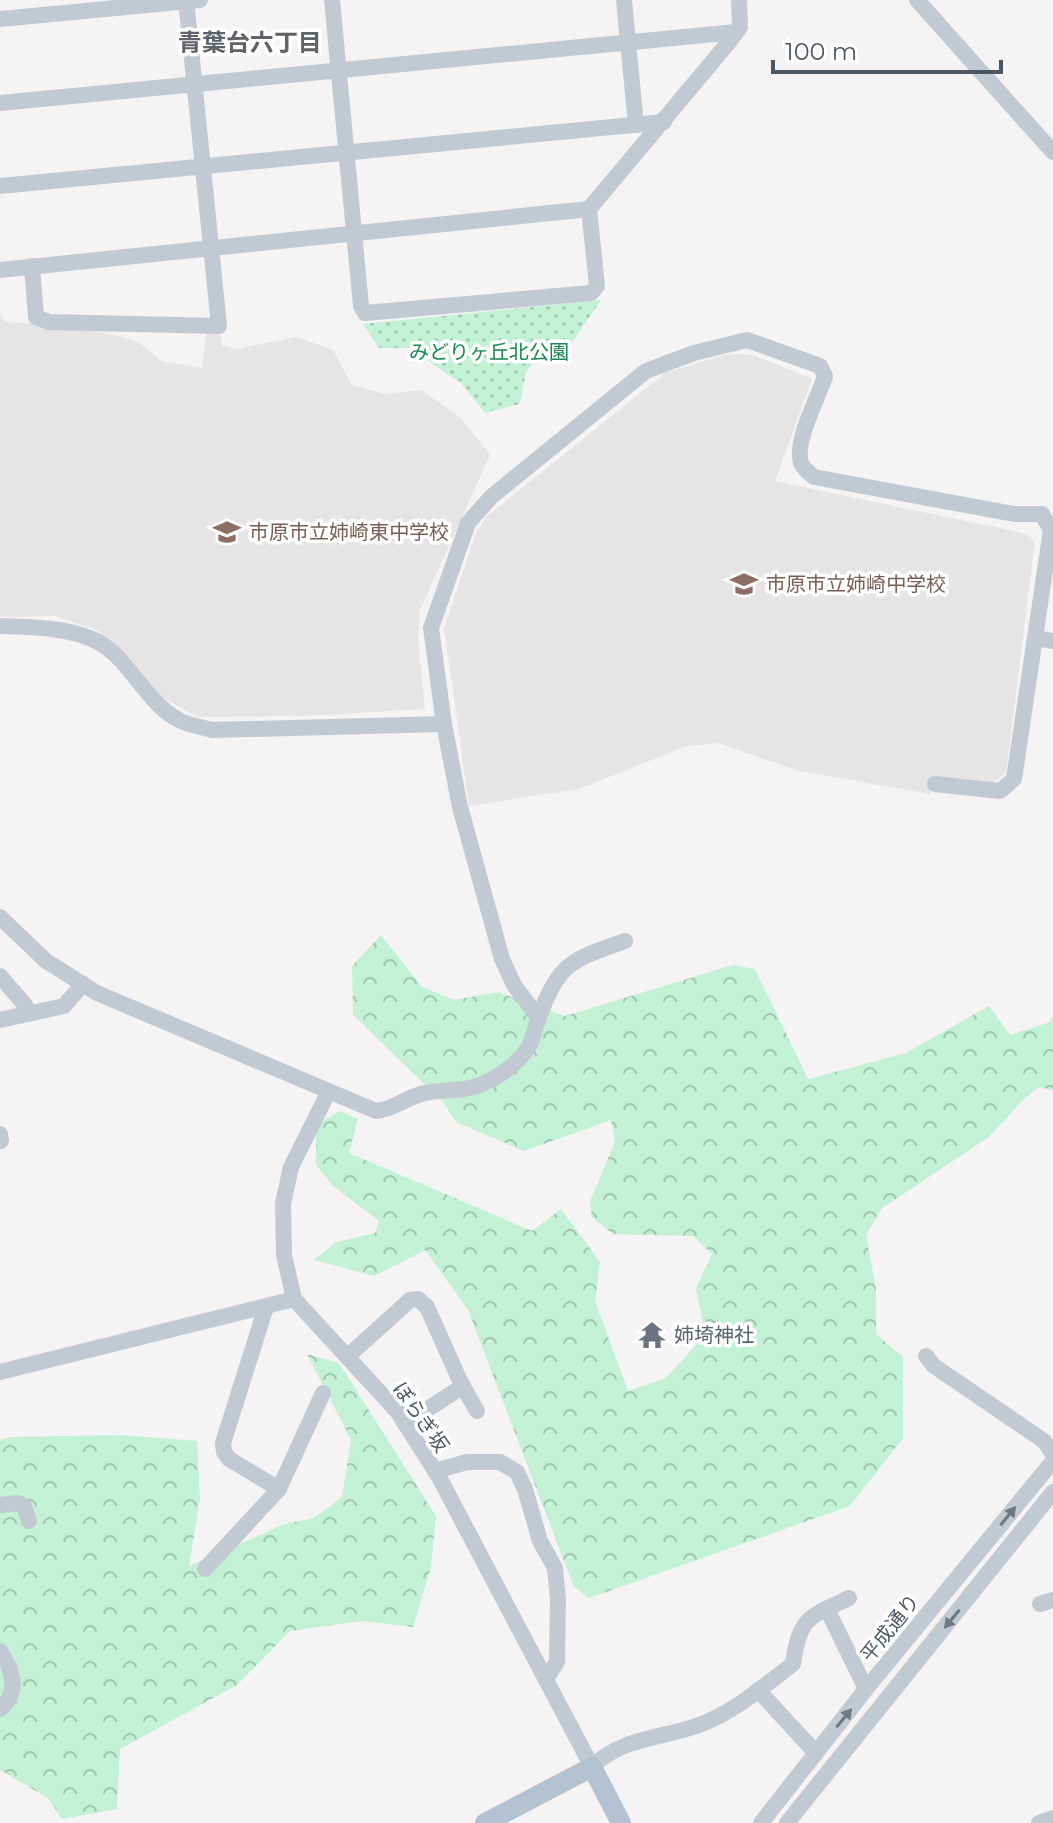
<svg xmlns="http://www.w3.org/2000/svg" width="1053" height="1823" font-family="Montserrat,'Noto Sans JP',sans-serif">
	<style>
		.education { fill: #e6e4e5 }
		.forest { fill: url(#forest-crowns) }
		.park { fill: url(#park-dots) }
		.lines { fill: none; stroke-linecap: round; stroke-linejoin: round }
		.minor { stroke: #c1cad2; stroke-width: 16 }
		.major { stroke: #b3c2d1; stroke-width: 20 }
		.oneway { fill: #6e7983 }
		.labels { text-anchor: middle; stroke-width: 7; stroke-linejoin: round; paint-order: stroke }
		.park-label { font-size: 20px; fill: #17864f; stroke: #fff }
		.education-label { font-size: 20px; fill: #785e54; stroke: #fff; text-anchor: start }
		.worship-label { font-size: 20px; fill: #5b616d; stroke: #fff; text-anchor: start }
		.street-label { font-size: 20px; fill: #4a5661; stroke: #fff }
		.quarter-label { font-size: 24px; font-weight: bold; fill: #5f6368; stroke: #fff }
	</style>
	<defs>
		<pattern id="forest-crowns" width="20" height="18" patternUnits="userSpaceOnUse" patternTransform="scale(2)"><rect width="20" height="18" fill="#c3f1d5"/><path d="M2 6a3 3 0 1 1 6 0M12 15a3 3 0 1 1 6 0" fill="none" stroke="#a0c6b0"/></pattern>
		<pattern id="park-dots" width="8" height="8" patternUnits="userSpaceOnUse" patternTransform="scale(2)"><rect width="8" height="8" fill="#c3f1d5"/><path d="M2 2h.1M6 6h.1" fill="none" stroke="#a0c6b0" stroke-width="1.8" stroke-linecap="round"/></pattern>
	</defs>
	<rect width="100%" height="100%" fill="#f5f3f3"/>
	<g class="education">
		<path d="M 0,314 L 6,322 L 76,326 L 137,341 L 161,361 L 202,368 L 206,334 L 211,327 L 219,326 L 222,346 L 237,349 L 297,337 L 333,350 L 352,385 L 384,394 L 421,390 L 460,417 L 490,455 L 420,610 L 418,638 L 425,709 L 306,716 L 198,717 L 160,696 L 132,660 L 97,630 L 55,616 L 0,617 Z"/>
		<path d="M 740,354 L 756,356 L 812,379 L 775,481 L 1027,534 L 1035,541 L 1006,772 L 993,783 L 936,776 L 930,794 L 799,771 L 718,743 L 687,746 L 579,789 L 469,806 L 444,628 L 475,535 L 486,517 L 665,373 L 724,355 Z"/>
	</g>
	<g class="forest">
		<path d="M 381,935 L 422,987 L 454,1000 L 498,992 L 565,1016 L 733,965 L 755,969 L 808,1079 L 906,1053 L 989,1006 L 1010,1035 L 1050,1022 L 1053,1016 L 1053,1090 L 1039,1087 L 1024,1099 L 989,1137 L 881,1209 L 866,1235 L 876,1289 L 876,1334 L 903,1357 L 903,1438 L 850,1506 L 589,1598 L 574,1587 L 468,1310 L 425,1250 L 374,1276 L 314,1260 L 336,1242 L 375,1233 L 379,1221 L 333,1186 L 316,1165 L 316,1125 L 340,1111 L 358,1119 L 349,1153 L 532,1231 L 561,1209 L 600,1262 L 595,1301 L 628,1391 L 666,1378 L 705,1335 L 696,1288 L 712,1254 L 693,1236 L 613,1234 L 592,1217 L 590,1201 L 615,1142 L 611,1120 L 524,1151 L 456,1122 L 443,1102 L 353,1015 L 352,966 Z"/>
		<path d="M 307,1354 L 339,1363 L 436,1516 L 431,1567 L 413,1627 L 362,1621 L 290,1631 L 237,1685 L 120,1749 L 117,1809 L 62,1819 L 48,1798 L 0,1770 L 0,1440 L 12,1437 L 121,1435 L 197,1441 L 200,1498 L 189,1566 L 285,1524 L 314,1518 L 342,1497 L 351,1440 Z"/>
	</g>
	<path class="park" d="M 601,300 L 564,354 L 536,359 L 526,372 L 520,404 L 485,413 L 461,383 L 409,348 L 379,348 L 363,324 Z"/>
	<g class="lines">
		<g class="minor">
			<path d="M 332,0 L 361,306 L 365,313 L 591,293 L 597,286 L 589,209 L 729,42 L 740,27 L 739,0"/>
			<path d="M 624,0 L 636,125"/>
			<path d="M 917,0 L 1053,152"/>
			<path d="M 0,19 L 200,0"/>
			<path d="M 0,103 L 736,32"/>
			<path d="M 0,186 L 664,122"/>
			<path d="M 32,266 L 36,317 L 49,322 L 219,326 L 186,0"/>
			<path d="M 0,270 L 589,209"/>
			<path d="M 0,626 C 30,627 63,627 92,639 C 128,654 143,700 177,719 C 187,725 201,727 212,730 L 444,724"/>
			<path d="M 1036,638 L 1053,641"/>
			<path d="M 0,917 L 46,961 L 97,993 L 376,1111 C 394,1109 404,1099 421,1094 C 435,1090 450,1091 464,1089 C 487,1086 518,1066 529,1046 C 534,1037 535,1026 539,1017 C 560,961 572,960 625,941"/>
			<path d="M 0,976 L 25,1005 L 29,1014"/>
			<path d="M 538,1017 L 514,985 L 502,959 L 460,807 L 444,724 L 431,628 L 468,523 L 491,497 L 646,371 L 694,353 L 747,340 L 820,366 L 825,376 C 819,397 794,441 801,463 C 803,468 809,473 814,477 L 1014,514 L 1042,514 L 1051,530 L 1014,779 L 1000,791 L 935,784"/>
			<path d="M 0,1020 L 64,1006 L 83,984"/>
			<path d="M 328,1093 L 291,1167 L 283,1203 L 284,1255 L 294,1299 L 397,1411 L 439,1477 L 592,1767 C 622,1737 661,1739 699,1725 C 733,1713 764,1686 793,1664 C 800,1616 808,1618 849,1598"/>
			<path d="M 0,1134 L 1,1141"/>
			<path d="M 266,1307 L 223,1443 L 224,1452 L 229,1459 L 279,1489"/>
			<path d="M 348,1356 L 410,1300 L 418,1299 L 427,1307 L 461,1383 L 477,1411"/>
			<path d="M 926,1356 L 934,1366 L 1044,1441 L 1053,1454"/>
			<path d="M 0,1372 L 294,1299"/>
			<path d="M 405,1424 L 463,1386"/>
			<path d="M 435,1471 L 467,1462 L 500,1462 L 517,1472 L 525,1489 L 540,1541 L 555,1568 L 558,1599 L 557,1662 L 546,1679"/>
			<path d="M 0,1505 L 19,1503 L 24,1506 L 29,1521"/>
			<path d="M 205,1569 L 279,1489 L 323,1393"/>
			<path d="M 1040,1604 L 1053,1600"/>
			<path d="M 827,1609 L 866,1689"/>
			<path d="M 0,1651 C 13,1670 20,1692 0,1709"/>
			<path d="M 758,1690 L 816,1753"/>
			<path d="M 761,1823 L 866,1689 L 1053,1461"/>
			<path d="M 787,1823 L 1053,1492"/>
			<path d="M 1039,1823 L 1053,1818"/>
		</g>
		<path class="major" d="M 485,1823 L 592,1767 L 621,1823"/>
	</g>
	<defs><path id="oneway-solid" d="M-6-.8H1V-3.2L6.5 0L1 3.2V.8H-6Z" transform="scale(2)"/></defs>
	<g class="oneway">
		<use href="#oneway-solid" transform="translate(1008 1516) rotate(-51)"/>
		<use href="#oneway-solid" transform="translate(952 1619) rotate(129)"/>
		<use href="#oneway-solid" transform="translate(844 1718) rotate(-51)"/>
	</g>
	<defs>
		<g id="school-bare" transform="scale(2.16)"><path d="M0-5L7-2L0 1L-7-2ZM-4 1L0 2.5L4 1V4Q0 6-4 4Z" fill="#8d6e63" stroke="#fff" stroke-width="2.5" paint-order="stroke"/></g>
		<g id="temple-bare" transform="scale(2.16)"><path d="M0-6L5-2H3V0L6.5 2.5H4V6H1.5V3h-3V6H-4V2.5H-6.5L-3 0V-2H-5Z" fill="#6b7280" stroke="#fff" stroke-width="2.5" paint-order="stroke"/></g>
	</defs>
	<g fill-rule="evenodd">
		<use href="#school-bare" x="227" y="532"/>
		<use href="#school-bare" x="744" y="584"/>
		<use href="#temple-bare" x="652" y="1335"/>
	</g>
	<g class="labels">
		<g class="park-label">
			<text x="489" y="359">みどりヶ丘北公園</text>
		</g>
		<g class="education-label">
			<text x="249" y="539">市原市立姉崎東中学校</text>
			<text x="766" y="591">市原市立姉崎中学校</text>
		</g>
		<g class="worship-label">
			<text x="674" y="1342">姉埼神社</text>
		</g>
		<g class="street-label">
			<text transform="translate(421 1417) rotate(55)" y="7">ぼらぎ坂</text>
			<text transform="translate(890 1628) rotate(-51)" y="7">平成通り</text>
		</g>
		<g class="quarter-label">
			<text x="250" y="51">青葉台六丁目</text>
		</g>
	</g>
	<path d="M773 60v12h228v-12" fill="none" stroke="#4a5661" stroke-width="4"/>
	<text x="785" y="60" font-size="24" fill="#4a5661" stroke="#ffffff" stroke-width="6" paint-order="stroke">100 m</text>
</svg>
